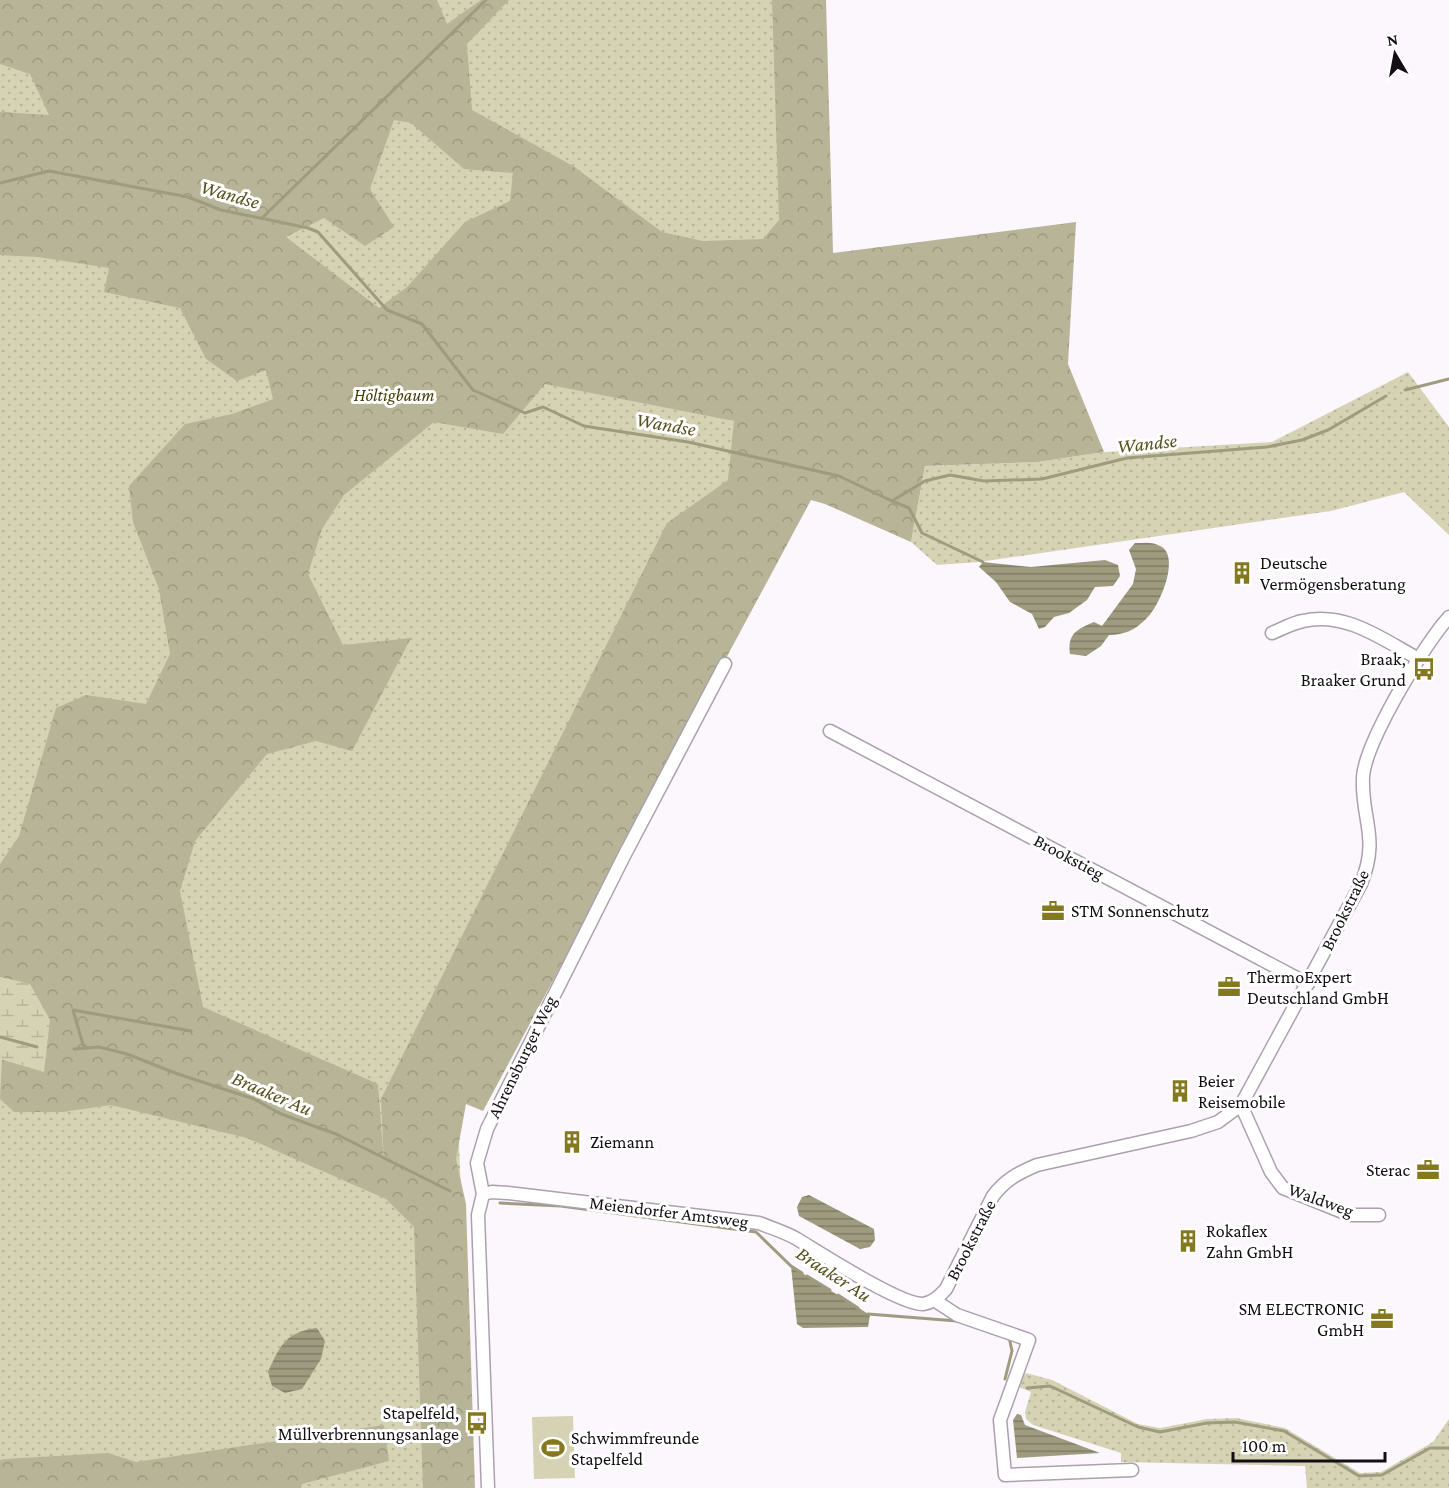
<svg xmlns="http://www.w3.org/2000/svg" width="1449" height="1488" font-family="'Crimson Pro',serif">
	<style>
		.grass { fill: url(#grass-dots) }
		.forest { fill: url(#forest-crowns); fill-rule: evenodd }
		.wetland { fill: url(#wetland-marsh) }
		.garden { fill: #d6d3b5 }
		.water { fill: url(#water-rules) }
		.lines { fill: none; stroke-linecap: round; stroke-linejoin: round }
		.stream { stroke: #9e9b7e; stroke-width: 3 }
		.minor-casing { stroke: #aca0af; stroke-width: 15 }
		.minor { stroke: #fff; stroke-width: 12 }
		.labels { text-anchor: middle; stroke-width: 6; stroke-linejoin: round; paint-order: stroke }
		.park-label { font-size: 18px; font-style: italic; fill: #443d06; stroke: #fff }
		.poi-label { font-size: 18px; fill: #120e13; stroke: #fff; text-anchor: start }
		.street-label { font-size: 18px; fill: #120e13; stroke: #fff }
		.water-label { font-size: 20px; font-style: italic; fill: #57511e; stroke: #fff }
	</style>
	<defs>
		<pattern id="grass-dots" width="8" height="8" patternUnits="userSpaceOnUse" patternTransform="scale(1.5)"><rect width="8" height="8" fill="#d6d3b5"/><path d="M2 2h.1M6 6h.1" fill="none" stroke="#b7b49b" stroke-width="1.8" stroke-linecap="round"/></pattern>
		<pattern id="forest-crowns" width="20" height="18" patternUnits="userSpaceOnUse" patternTransform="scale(1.5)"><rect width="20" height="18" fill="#b8b497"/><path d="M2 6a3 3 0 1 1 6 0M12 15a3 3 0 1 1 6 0" fill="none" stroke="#9d9a81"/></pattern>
		<pattern id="wetland-marsh" width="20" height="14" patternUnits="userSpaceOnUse" patternTransform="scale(1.5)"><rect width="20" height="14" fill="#d6d3b5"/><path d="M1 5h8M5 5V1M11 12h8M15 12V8" fill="none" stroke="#b7b49b"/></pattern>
		<pattern id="water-rules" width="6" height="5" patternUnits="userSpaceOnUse" patternTransform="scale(1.5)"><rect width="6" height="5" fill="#9e9b7e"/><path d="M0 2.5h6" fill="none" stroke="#7f7d66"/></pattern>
	</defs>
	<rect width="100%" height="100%" fill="#fcf6fd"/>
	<g class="grass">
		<path d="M 0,0 L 810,0 L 819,359 L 457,1095 L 473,1488 L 0,1488 Z"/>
		<path d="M 1408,372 L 1449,427 L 1449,535 L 1404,492 L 1331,511 L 979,562 L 937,565 L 911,542 L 925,466 L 1038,462 L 1104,452 L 1272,442 Z"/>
		<path d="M 1026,1373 L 1052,1380 L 1138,1424 L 1160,1428 L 1207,1419 L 1236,1418 L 1285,1428 L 1360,1473 L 1381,1472 L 1433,1442 L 1449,1419 L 1449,1488 L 1307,1488 L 1305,1466 L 1121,1462 L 1121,1453 L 1033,1425 L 1026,1419 L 1025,1412 L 1031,1392 L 1019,1387 L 1022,1375 Z"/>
	</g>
	<g class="forest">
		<path d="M 0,0 L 437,0 L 447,24 L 481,0 L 509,0 L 467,44 L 472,110 L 573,166 L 662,232 L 703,241 L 763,239 L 779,220 L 772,0 L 826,0 L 833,253 L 1076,222 L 1068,364 L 1104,452 L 1038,462 L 925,466 L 911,542 L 825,504 L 811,500 L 483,1111 L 466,1104 L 456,1159 L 466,1204 L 475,1488 L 423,1488 L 414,1227 L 386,1199 L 247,1138 L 111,1105 L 62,1112 L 14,1112 L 0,1099 L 2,1059 L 43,1071 L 30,984 L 0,977 L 0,864 L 19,836 L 56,708 L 86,695 L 146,704 L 170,654 L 159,589 L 133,522 L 129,486 L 185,424 L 232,414 L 273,399 L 266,370 L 237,381 L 206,359 L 180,308 L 104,292 L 109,268 L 38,257 L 0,255 L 0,112 L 49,115 L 30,74 L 0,64 ZM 394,120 L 411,123 L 464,169 L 513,173 L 510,201 L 465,222 L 407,287 L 379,308 L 286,237 L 324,218 L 365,246 L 394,227 L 370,189 ZM 545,384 L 734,421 L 728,480 L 667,523 L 381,1099 L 384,1164 L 378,1084 L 203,1007 L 180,891 L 195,841 L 267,754 L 316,741 L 352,751 L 411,638 L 343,645 L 308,574 L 322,529 L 344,495 L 434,422 L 503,434 Z"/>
		<path d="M 384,1425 L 389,1461 L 302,1484 L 301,1488 L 0,1488 L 0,1460 L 5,1459 L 108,1453 L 136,1462 Z"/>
	</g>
	<path class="wetland" d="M 0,977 L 30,984 L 50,1020 L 44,1072 L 0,1059 Z"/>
	<path class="garden" d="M 573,1416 L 575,1478 L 534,1479 L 532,1417 Z"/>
	<g class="water">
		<path d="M 1135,543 C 1144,543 1153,541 1162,547 C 1180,559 1159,608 1146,619 C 1135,630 1124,635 1109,635 L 1101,646 L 1086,656 L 1070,654 C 1067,633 1078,629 1094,622 L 1102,626 L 1133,584 L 1136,569 L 1129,550 Z"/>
		<path d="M 1105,560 L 1118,565 L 1120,576 L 1113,586 L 1095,587 L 1087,600 L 1069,613 L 1054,617 L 1045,627 L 1039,629 L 1032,614 L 1010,602 L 996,582 L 979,567 L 983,562 L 1031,567 Z"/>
		<path d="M 809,1195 L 874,1229 L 875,1240 L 870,1247 L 860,1249 L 799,1216 L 797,1207 L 802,1197 Z"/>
		<path d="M 791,1266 L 870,1315 L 868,1327 L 803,1328 L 797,1324 Z"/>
		<path d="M 317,1328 L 325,1341 L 321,1359 L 302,1389 L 285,1393 L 272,1386 L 268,1372 C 280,1345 286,1332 317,1328 Z"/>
		<path d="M 1017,1414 L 1021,1415 L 1025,1425 L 1100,1453 L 1017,1458 L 1013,1420 Z"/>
	</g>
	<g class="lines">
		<g class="stream">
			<path d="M 0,183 L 49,171 L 188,197 L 221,210 L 308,228 L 318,232 L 387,310 L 422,324 L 473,390 L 525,413 L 543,407 L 584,426 L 688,442 L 839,476 L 892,501 L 925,481 L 950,475 L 984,481 L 1042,479 L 1127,458 L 1267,447 L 1302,440 L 1328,430 L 1386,396"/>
			<path d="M 262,218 L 486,0"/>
			<path d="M 1405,390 L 1449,379"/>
			<path d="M 894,502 L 909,508 L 922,533 L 983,562"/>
			<path d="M 0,1037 L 37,1047"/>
			<path d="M 84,1048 L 73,1010 L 191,1031"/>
			<path d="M 74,1049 L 99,1047 L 127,1054 L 175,1073 L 254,1099 L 281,1114 L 336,1134 L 450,1191"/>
			<path d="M 500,1203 L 561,1206 L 756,1232 L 791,1266 L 802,1273"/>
			<path d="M 807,1276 L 830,1290"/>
			<path d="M 838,1295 L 858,1308"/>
			<path d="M 868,1314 L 957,1321"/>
			<path d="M 1005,1379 L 1012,1351 L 1009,1337"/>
			<path d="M 1027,1388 L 1050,1386 L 1138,1427 L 1160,1432 L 1207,1423 L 1235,1422 L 1284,1431 L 1359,1476 L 1382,1475 L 1430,1448 L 1449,1448"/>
		</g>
		<g class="minor-casing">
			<g id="minor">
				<path d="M 1272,633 C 1282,629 1292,623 1303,621 C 1345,611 1382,639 1417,658"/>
				<path d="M 830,731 L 1308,984"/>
				<path d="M 1241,1105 L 1271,1172 L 1283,1188 L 1350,1215 L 1379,1215"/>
				<path d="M 483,1194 L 492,1192 L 508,1193 L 759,1223 C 771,1228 785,1232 797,1239 C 820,1253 900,1305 923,1304 C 933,1303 940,1296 946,1289 L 993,1196 C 1005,1180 1018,1173 1037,1165 L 1191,1131 L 1218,1122 L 1241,1105 L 1361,884 C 1380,837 1361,820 1363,777 C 1365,743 1424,644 1449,617"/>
				<path d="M 934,1300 L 957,1315 L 1029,1340 L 1000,1420 L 1005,1475 L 1132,1470"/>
				<path d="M 488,1488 L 478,1215 L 483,1194 L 477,1163 L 487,1129 L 624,856 L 725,664"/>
			</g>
		</g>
		<use href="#minor" class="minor"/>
	</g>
	<defs>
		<g id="building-bare" transform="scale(1.8)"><path d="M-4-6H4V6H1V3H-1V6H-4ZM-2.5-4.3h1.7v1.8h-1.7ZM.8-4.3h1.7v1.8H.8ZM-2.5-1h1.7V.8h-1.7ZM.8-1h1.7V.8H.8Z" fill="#84791e" stroke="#fff" stroke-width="2.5" paint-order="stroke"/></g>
		<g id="bus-bare" transform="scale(1.8)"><path d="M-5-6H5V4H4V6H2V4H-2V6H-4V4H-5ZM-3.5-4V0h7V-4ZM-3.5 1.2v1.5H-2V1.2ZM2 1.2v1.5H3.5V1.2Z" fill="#84791e" stroke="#fff" stroke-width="2.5" paint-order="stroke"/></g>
		<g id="office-bare" transform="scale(1.8)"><path d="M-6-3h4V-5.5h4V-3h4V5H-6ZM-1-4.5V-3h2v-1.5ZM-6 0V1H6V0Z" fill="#84791e" stroke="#fff" stroke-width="2.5" paint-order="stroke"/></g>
		<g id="stadium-bare" transform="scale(1.8)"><path d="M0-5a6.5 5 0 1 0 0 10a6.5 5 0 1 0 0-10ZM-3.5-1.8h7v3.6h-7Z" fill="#84791e" stroke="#fff" stroke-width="2.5" paint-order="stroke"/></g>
	</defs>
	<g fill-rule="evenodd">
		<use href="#building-bare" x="1242" y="573"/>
		<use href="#bus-bare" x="1424" y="669"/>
		<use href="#office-bare" x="1053" y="911"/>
		<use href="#office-bare" x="1229" y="987"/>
		<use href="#building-bare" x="1180" y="1091"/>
		<use href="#building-bare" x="572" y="1142"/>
		<use href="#office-bare" x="1428" y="1170"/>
		<use href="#building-bare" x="1188" y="1241"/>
		<use href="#office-bare" x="1382" y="1319"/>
		<use href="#bus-bare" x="477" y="1423"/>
		<use href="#stadium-bare" x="553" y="1448"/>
	</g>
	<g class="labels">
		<g class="park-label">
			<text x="394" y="401">Höltigbaum</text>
		</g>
		<g class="poi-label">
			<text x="1260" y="569">Deutsche<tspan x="1260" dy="21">Vermögensberatung</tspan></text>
			<text x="1406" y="665" text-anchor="end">Braak,<tspan x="1406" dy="21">Braaker Grund</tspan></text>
			<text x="1071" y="917">STM Sonnenschutz</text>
			<text x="1247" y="983">ThermoExpert<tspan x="1247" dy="21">Deutschland GmbH</tspan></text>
			<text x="1198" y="1087">Beier<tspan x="1198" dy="21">Reisemobile</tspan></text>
			<text x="590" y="1148">Ziemann</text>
			<text x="1410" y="1176" text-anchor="end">Sterac</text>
			<text x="1206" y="1237">Rokaflex<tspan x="1206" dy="21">Zahn GmbH</tspan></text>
			<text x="1364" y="1315" text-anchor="end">SM ELECTRONIC<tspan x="1364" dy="21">GmbH</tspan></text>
			<text x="459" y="1419" text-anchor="end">Stapelfeld,<tspan x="459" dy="21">Müllverbrennungsanlage</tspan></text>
			<text x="571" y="1444">Schwimmfreunde<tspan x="571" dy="21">Stapelfeld</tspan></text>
		</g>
		<g class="street-label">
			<text transform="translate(1069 857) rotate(28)" y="6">Brookstieg</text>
			<text transform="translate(1345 910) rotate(-64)" y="6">Brookstraße</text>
			<text transform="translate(522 1057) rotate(-64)" y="6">Ahrensburger Weg</text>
			<text transform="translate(1321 1200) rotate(20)" y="6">Waldweg</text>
			<text transform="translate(669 1212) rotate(7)" y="6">Meiendorfer Amtsweg</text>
			<text transform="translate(971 1240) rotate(-63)" y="6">Brookstraße</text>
		</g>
		<g class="water-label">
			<text transform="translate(230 194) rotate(16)" y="7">Wandse</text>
			<text transform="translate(666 424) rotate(10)" y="7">Wandse</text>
			<text transform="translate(1147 443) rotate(-6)" y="7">Wandse</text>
			<text transform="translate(272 1093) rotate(23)" y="7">Braaker Au</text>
			<text transform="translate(834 1274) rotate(33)" y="7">Braaker Au</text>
		</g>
	</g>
	<g transform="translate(1395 54) rotate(350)" stroke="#ffffff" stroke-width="4.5" paint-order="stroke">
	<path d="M0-4.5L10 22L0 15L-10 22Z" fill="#120e13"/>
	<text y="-9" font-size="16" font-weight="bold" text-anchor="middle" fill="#120e13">N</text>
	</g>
	<path d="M1233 1452v9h152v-9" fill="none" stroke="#120e13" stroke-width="3"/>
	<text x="1242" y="1452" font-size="18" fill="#120e13" stroke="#ffffff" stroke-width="4.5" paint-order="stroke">100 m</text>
</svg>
